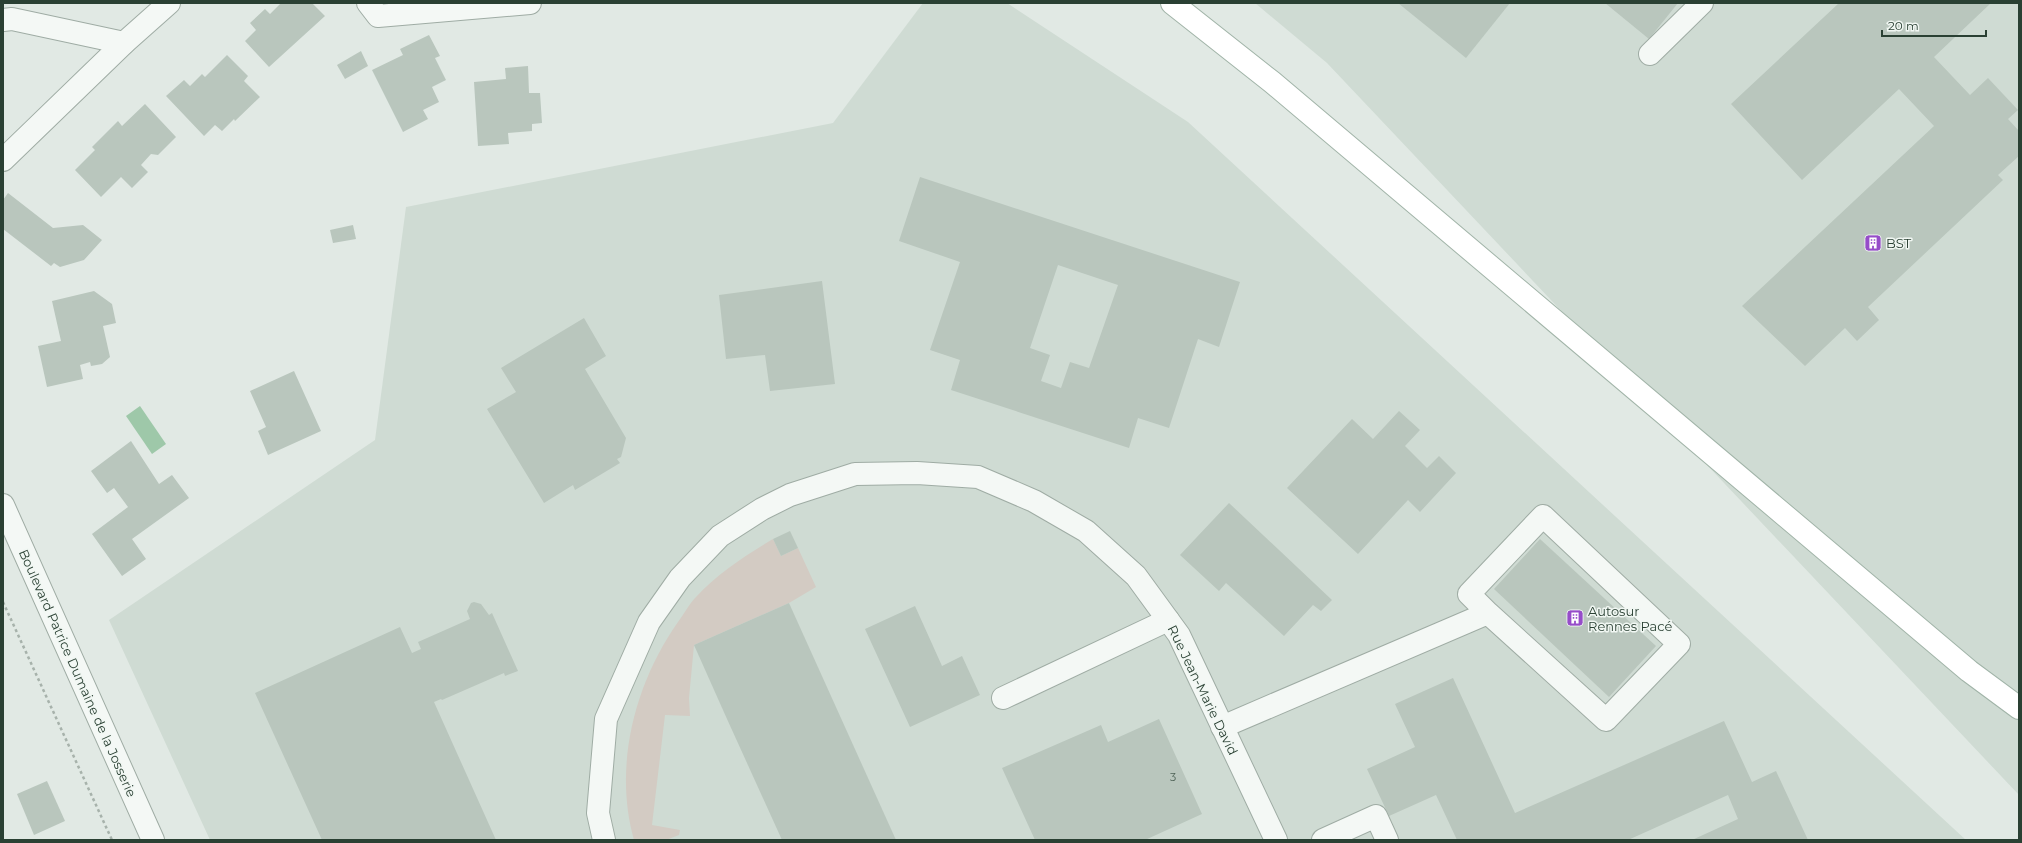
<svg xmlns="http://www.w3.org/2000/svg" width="2022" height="843" font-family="Montserrat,sans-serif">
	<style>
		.built { fill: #cfdbd3 }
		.green { fill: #d3cbc3 }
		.water { fill: #9ec8a9 }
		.building { fill: #b9c6bd; fill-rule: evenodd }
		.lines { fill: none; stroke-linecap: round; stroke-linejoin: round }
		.minor-casing { stroke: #9faca4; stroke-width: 24 }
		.major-casing { stroke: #a1b4a8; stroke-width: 24 }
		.path { stroke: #a7b2ab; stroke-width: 2.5; stroke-dasharray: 3 3; stroke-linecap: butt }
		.minor { stroke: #f4f8f5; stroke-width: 22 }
		.major { stroke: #fff; stroke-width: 22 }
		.labels { text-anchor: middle; stroke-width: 3; stroke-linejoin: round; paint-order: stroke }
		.number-label { font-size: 11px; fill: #4e6256 }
		.poi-label { font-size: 13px; fill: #2a4033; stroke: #f1f7f3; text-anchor: start }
		.street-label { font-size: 13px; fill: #2a4033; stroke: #f1f7f3 }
	</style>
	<rect width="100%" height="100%" fill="#e1e9e4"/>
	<g class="built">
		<path d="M 923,3 L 1007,3 L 1188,122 L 1966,840 L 210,840 L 109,620 L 375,440 L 406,207 L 833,123 Z"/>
		<path d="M 1255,3 L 2019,3 L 2019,795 L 1327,63 Z"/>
	</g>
	<path class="green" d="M 773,539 L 781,556 L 798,548 L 816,587 L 789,603 L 694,645 L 689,698 L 690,716 L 665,715 L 652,825 L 680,830 L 679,835 L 666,840 L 634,840 C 613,766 635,683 678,622 C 684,614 689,604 696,597 C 718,573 745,556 773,539 Z"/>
	<path class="water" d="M 140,406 L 166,444 L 152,454 L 126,416 Z"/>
	<g class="building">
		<path d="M 281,3 L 312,3 L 325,16 L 269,67 L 245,41 L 256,30 L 250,23 L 265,9 L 270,14 Z"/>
		<path d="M 1398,3 L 1510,3 L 1466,58 Z"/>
		<path d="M 1605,3 L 1678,3 L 1649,39 Z"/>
		<path d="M 1839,3 L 1991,3 L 1934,57 L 1970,95 L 1988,78 L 2018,110 L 2008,119 L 2019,131 L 2019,156 L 1998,175 L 2003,180 L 1868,307 L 1879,320 L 1857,341 L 1845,328 L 1805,366 L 1742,306 L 1934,126 L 1899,89 L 1802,180 L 1731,104 Z"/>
		<path d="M 429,35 L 440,56 L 435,58 L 446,80 L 432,87 L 439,102 L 423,110 L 428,119 L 403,132 L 372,70 L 403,55 L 400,49 Z"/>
		<path d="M 361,51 L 368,66 L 345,79 L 337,65 Z"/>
		<path d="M 227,55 L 248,76 L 244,81 L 260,97 L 235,121 L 234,119 L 222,131 L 215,125 L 204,136 L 166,96 L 184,80 L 190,86 L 202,74 L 205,77 Z"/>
		<path d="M 528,66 L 529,93 L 540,93 L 542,123 L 532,124 L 532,131 L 508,133 L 509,144 L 478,146 L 474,82 L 506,79 L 505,68 Z"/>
		<path d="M 145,104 L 176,137 L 158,155 L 151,154 L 141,165 L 148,172 L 132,188 L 121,177 L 101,197 L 75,170 L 95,150 L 92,147 L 118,121 L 122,126 Z"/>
		<path d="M 920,177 L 1240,282 L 1219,347 L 1198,339 L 1169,428 L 1138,418 L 1129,448 L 951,390 L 960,360 L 930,350 L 960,262 L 899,241 ZM 1058,265 L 1118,285 L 1089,368 L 1070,362 L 1061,388 L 1041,381 L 1050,355 L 1030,348 Z"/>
		<path d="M 8,193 L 53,228 L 83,225 L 102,240 L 84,260 L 60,267 L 54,263 L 51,266 L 3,229 L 3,200 Z"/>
		<path d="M 353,225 L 356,239 L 333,243 L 330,230 Z"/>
		<path d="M 822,281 L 835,384 L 770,391 L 765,355 L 726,359 L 719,295 Z"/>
		<path d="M 94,291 L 112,304 L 116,323 L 103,326 L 110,357 L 102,364 L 91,366 L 90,362 L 80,365 L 83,379 L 47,387 L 38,346 L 61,341 L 52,301 Z"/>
		<path d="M 584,318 L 606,356 L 585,369 L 626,438 L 621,457 L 617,459 L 620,463 L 575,490 L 573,485 L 544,503 L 487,409 L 516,392 L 501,368 Z"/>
		<path d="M 294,371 L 321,431 L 268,455 L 258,431 L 266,427 L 250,391 Z"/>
		<path d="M 1399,411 L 1420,430 L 1405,446 L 1427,468 L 1439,456 L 1456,473 L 1420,512 L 1408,500 L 1358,554 L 1287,488 L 1352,419 L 1373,439 Z"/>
		<path d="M 131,441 L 159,484 L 172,475 L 189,498 L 132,539 L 146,559 L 122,576 L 92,534 L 128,507 L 114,488 L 107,493 L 91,471 Z"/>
		<path d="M 1229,503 L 1332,600 L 1321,611 L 1313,605 L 1284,636 L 1226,583 L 1219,591 L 1180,555 Z"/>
		<path d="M 790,531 L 798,548 L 781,556 L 773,539 Z"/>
		<path d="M 1540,539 L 1656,646 L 1609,697 L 1494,589 Z"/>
		<path d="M 474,602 L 481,604 L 489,615 L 492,613 L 518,671 L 505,676 L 504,673 L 442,700 L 441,699 L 434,702 L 496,840 L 322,840 L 255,693 L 400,627 L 412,653 L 421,649 L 418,642 L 470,619 L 467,611 L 471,603 Z"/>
		<path d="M 789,603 L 896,840 L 782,840 L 727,719 L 694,645 Z"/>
		<path d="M 915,606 L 942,666 L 962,656 L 980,695 L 910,727 L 865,629 Z"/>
		<path d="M 1453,678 L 1515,813 L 1724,721 L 1752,782 L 1776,771 L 1808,840 L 1692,840 L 1738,819 L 1728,795 L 1628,840 L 1457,840 L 1436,795 L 1389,816 L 1367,769 L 1415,747 L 1395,704 Z"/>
		<path d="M 1159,719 L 1202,814 L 1145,840 L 1035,840 L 1002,768 L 1101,725 L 1108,742 Z"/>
		<path d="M 47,781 L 65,821 L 34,835 L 17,794 Z"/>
	</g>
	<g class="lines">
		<g class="minor-casing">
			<g id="minor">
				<path d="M 368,3 L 378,16 L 530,3"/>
				<path d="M 3,20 L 12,19 L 124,43"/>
				<path d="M 1650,54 L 1702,3"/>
				<path d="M 3,160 L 124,43 L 169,3"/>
				<path d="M 3,505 L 153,840"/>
				<path d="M 1003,698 L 1168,620"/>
				<path d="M 1222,727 L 1488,613 L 1606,720 L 1679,644 L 1543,516 L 1469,594 L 1488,613"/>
				<path d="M 604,840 L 598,813 L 606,719 L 649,622 L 680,578 L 720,536 L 762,509 L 790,495 L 855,474 L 917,473 L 978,477 L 1034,501 L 1086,531 L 1136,576 L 1179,635 L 1276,840"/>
				<path d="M 1323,840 L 1376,816 L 1387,840"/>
			</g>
		</g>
		<g class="major-casing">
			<path id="major" d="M 1172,3 L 1272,82 L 1969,671 L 2019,708"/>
		</g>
		<path class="path" d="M 3,602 L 112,840"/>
		<use href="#minor" class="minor"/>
		<use href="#major" class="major"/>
	</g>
	<defs>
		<g id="building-square" transform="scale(0.9)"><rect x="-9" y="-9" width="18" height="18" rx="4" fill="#964cc9" stroke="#f1f7f3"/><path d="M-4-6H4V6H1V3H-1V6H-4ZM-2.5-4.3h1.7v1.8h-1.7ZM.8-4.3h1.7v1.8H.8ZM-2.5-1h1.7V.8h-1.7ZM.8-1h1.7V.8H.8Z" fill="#fff"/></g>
	</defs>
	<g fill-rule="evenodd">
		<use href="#building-square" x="1873" y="243"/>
		<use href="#building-square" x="1575" y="618"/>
	</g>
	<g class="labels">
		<g class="number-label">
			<text x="1173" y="781">3</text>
		</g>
		<g class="poi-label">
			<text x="1886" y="248">BST</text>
			<text x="1588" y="616">Autosur<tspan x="1588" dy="15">Rennes Pacé</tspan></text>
		</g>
		<g class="street-label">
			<text transform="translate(78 673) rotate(66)" y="5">Boulevard Patrice Dumaine de la Josserie</text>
			<text transform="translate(1203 690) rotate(64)" y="5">Rue Jean-Marie David</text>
		</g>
	</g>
	<rect width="2022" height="843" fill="none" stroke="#2a4033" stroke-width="8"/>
	<path d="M1882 30v6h104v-6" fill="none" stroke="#2a4033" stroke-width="2"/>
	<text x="1888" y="30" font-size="12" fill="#2a4033" stroke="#f1f7f3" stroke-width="3" paint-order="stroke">20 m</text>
</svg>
